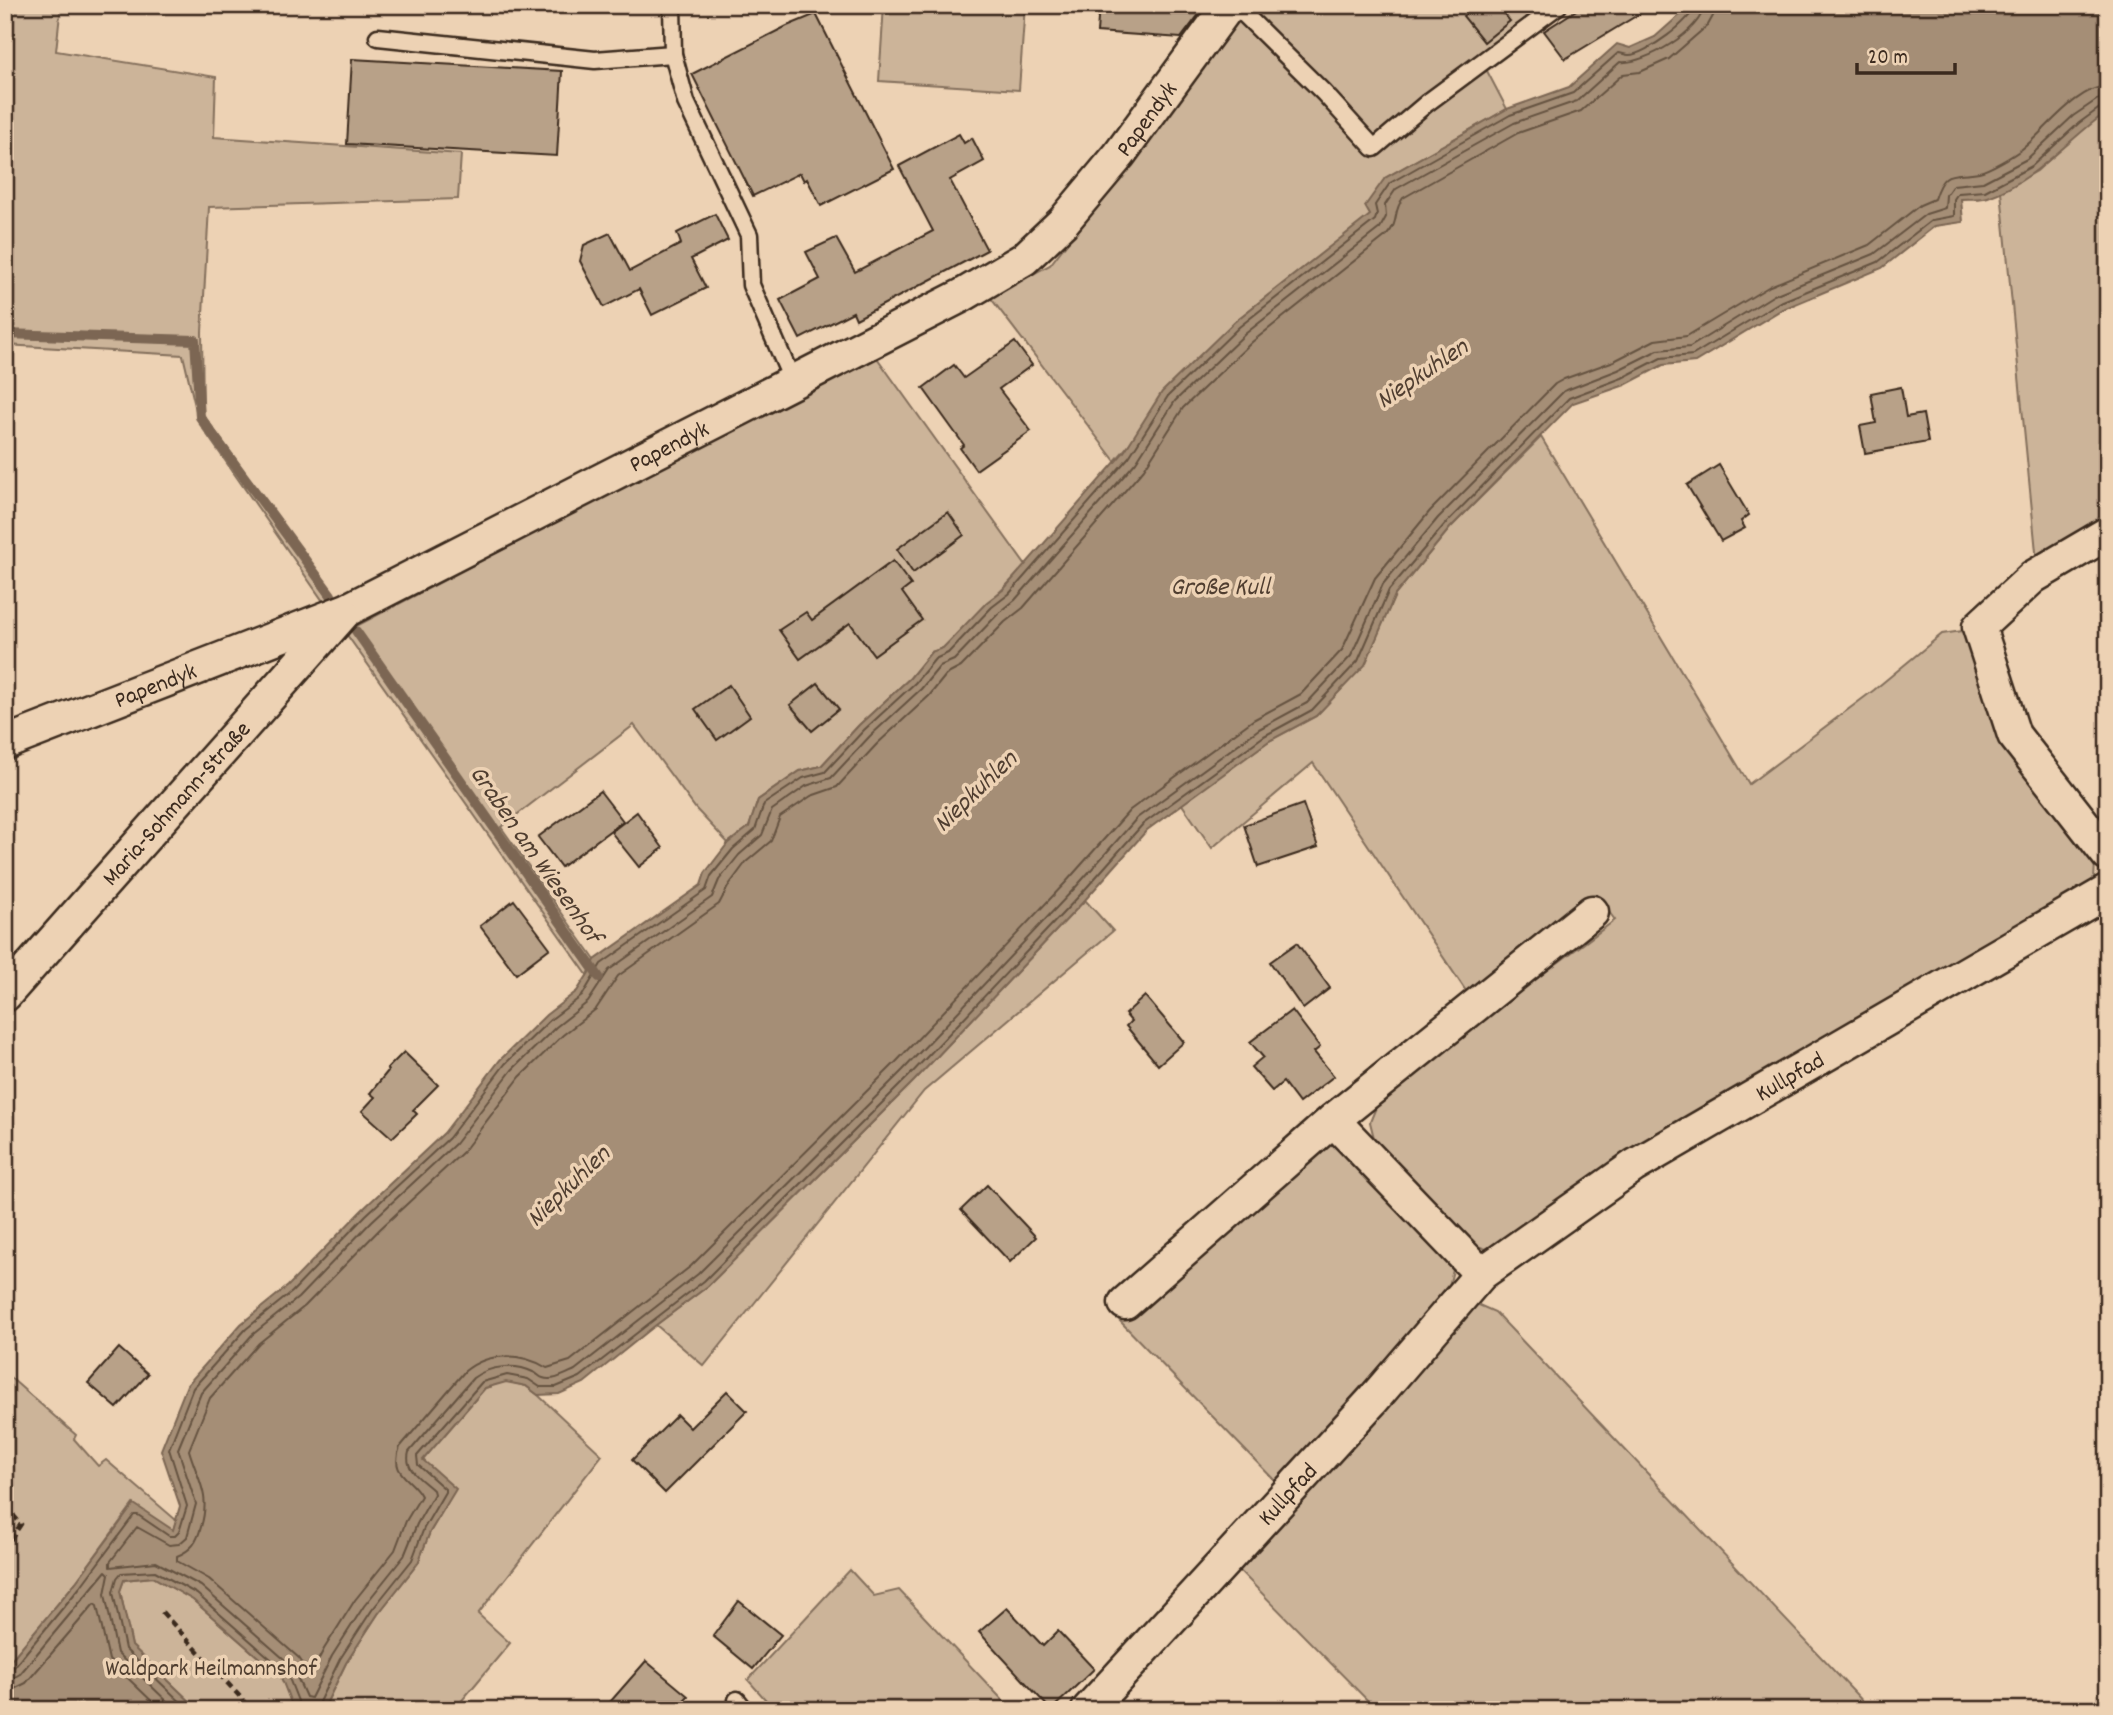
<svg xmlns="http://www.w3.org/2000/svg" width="2113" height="1715" font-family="Dekko,sans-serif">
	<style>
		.green { fill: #ccb499; stroke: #846f5c; stroke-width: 2 }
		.water { fill: #a58e76; stroke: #7b6653; stroke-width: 2 }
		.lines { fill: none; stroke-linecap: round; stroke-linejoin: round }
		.shore { stroke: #655241; stroke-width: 2 }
		.stream { stroke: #7b6653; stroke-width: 10 }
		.building { fill: #b8a188; stroke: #3b2a1e; stroke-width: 2 }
		.service-casing { stroke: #3b2a1e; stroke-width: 21 }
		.minor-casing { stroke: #3b2a1e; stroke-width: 37 }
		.path { stroke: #3b2a1e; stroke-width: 4.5; stroke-dasharray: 7 5; stroke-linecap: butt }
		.service { stroke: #edd2b4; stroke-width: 16 }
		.minor { stroke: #edd2b4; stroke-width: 32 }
		.labels { text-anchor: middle; stroke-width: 7; stroke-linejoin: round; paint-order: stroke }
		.street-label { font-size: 24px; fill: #3b2a1e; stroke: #edd2b4 }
		.park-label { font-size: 24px; fill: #513f30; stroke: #edd2b4 }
		.water-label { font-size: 26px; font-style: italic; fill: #503e30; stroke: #edd2b4 }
	</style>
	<rect width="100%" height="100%" fill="#edd2b4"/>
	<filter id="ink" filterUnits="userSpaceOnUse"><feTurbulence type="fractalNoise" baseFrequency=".0143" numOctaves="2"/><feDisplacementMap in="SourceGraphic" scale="14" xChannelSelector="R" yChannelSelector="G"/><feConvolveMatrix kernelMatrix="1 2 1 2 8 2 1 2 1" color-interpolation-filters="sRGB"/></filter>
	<g filter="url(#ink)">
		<g class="green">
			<path d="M 5,5 L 61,5 L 56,51 L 216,77 L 214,137 L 461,154 L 458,199 L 209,207 L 202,332 L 203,414 L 336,600 L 325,604 L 199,423 L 183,355 L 5,345 Z"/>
			<path d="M 884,5 L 1025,5 L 1019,90 L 879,81 Z"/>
			<path d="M 1249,5 L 1568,5 L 1486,69 L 1507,109 L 1385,178 L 1371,215 L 1234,322 L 1115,461 L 990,297 L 1050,265 Z"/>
			<path d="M 2108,111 L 2108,521 L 2037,562 L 2001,191 L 2037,171 L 2083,128 Z"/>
			<path d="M 875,355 L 1026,566 L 943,648 L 931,652 L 910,678 L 859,725 L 821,766 L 800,771 L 758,800 L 749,827 L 728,843 L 696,809 L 634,725 L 501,827 L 595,960 L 588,976 L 345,632 Z"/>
			<path d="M 1541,437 L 1749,784 L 1874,690 L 1942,634 L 1962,631 L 1971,643 L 2095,862 L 2094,880 L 2087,893 L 1504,1241 L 1486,1249 L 1469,1243 L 1374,1138 L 1370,1122 L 1381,1095 L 1615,920 L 1599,899 L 1468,994 L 1313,763 L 1212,848 L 1181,803 L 1269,741 L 1316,716 L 1364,665 L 1395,595 L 1450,528 Z"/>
			<path d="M 1085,900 L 1113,931 L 924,1091 L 704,1366 L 656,1325 L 708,1286 L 914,1081 Z"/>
			<path d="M 1333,1133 L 1445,1248 L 1453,1270 L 1449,1286 L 1277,1483 L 1119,1320 Z"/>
			<path d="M 1472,1302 L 1495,1312 L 1871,1710 L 1377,1710 L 1236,1567 Z"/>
			<path d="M 5,1373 L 76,1435 L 74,1439 L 98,1466 L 106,1460 L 176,1520 L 173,1531 L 133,1504 L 76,1582 L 5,1667 Z"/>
			<path d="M 506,1381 L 526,1386 L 538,1395 L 602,1455 L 478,1614 L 510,1643 L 454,1710 L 331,1710 L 325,1706 L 346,1663 L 378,1614 L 418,1563 L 430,1532 L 455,1489 L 422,1460 L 485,1388 Z"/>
			<path d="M 850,1570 L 874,1596 L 899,1590 L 1012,1710 L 775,1710 L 748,1680 Z"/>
			<path d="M 153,1577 L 193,1600 L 281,1677 L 292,1703 L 290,1710 L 199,1710 L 132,1646 L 120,1591 L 124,1580 Z"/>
		</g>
		<path class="water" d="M 1691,5 L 2108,5 L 2108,111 C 2068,139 2036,181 1988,197 C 1980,200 1969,198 1961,199 L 1963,222 L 1935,226 L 1882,268 L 1781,310 L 1695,362 L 1663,365 L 1625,385 L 1573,403 L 1450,528 L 1395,595 L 1365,665 L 1316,716 L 1269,741 L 1147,830 L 1085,900 L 914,1081 L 708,1286 L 656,1325 L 584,1383 L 559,1394 L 538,1395 L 526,1386 L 506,1382 L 485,1388 L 423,1460 L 456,1489 L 430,1532 L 418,1563 L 378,1614 L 346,1663 L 325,1706 L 331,1710 L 290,1710 L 291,1703 L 281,1677 L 193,1600 L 153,1577 L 124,1580 L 120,1591 L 132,1646 L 199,1710 L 5,1710 L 5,1667 L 76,1582 L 134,1504 L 173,1530 L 180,1506 L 161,1450 L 187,1385 L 241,1324 L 288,1286 L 362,1210 L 444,1133 L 500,1060 L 546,1015 L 577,991 L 592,968 L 595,960 L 701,885 L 705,873 L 728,843 L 749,827 L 758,800 L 800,771 L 821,766 L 859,725 L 910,678 L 931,652 L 943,648 L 987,602 L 1004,589 L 1124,452 L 1162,392 L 1234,322 L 1370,215 L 1365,206 L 1385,178 L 1507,109 L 1569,87 L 1617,44 L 1630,48 L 1655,37 Z"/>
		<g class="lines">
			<g class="shore">
				<path d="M 1704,5 C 1703,30 1644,65 1620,62 L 1577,101 L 1514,123 L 1396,189 L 1385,205 L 1386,217 L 1380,228 L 1245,334 L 1175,401 L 1136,462 L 1015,600 L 998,614 L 954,660 L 940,666 L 921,689 L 870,736 L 831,778 L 806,786 L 772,810 L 762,835 L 739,855 L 719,880 L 712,897 L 609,970 L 588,1002 L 556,1027 L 512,1070 L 455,1144 L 372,1221 L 298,1298 L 252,1335 L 201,1393 L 178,1449 L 196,1504 L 187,1537 L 179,1544 L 169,1545 L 137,1527 L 110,1562 L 110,1567 L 156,1562 L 201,1586 L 292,1666 L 306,1697 L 311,1698 L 332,1656 L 364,1606 L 404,1556 L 417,1524 L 434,1494 L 433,1490 C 421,1479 404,1470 409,1452 L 473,1378 C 489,1366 515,1363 533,1372 C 537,1373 539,1377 543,1378 C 553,1382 566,1374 575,1370 L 698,1274 L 903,1070 L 1074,889 L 1137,818 L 1259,729 L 1307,703 L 1351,656 L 1383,584 L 1438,518 L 1564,391 L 1618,370 L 1658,350 L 1690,347 L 1774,295 L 1874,254 L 1926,214 L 1945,208 L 1946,195 L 1953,185 L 1983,182 L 2027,159 L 2073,116 L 2098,99 L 2108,97"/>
				<path d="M 1715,5 L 1713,16 L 1708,25 L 1669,59 L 1640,72 L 1623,74 L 1581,111 L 1518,133 L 1403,198 C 1392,213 1400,221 1387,235 L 1252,342 L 1183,408 L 1144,469 L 1023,608 L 1005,622 L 961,667 L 946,675 L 929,696 L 877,744 L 837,787 L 811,796 L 780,817 L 771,841 L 746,862 L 729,885 L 719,904 L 618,976 L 596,1009 L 563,1035 L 520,1077 L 463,1152 L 380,1229 L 305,1306 L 259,1343 L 210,1398 L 189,1450 C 198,1481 211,1494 201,1527 C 197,1542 192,1550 177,1556 L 177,1561 L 209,1579 L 299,1658 L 308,1671 L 312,1672 L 324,1649 L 355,1600 L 395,1550 L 406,1521 L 421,1496 C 412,1477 389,1476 400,1447 L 465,1371 C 489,1351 522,1353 547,1368 L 570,1361 L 691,1266 L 896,1062 L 1066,882 L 1130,810 L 1253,720 L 1301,694 L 1342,650 L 1375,578 L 1430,511 L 1555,384 L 1564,379 L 1614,361 L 1655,340 L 1687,336 L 1770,286 L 1869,245 L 1920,205 L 1934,199 C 1944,167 1953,177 1979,172 C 1989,170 2013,156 2022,149 C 2046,131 2076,87 2108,86"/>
				<path d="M 5,1670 L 14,1667 L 81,1586 L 134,1515 L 138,1515 L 169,1536 L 175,1536 L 179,1532 L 187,1506 L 169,1449 L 193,1388 L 246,1329 L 292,1292 L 366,1215 L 449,1138 L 505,1064 L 550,1020 L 582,996 L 601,964 L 706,890 L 711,876 L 733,849 L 755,830 L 764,804 L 803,778 L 825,772 L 864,730 L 915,683 L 935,659 L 948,653 L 992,607 L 1009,594 L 1129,457 L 1168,396 L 1239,327 L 1375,220 L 1377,214 L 1375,205 L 1390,183 L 1510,115 L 1573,93 L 1618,53 C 1622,53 1625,55 1629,55 C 1645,55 1693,20 1695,5"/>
				<path d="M 5,1679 L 13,1678 L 20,1674 L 106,1571 L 109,1574 L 105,1594 L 117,1653 L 176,1710"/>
				<path d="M 5,1690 L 16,1688 L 26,1683 L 94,1604 L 97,1606 L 109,1660 L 161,1710"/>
				<path d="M 189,1710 L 125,1649 L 113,1592 L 117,1578 L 121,1573 L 155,1571 L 197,1594 L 287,1673 L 298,1701 L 297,1710"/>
				<path d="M 320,1710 L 319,1702 L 340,1659 L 372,1610 L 412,1560 L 424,1528 L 445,1492 L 445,1489 L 418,1465 L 417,1456 L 482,1382 L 507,1375 L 528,1379 L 540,1387 L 556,1387 L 580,1377 L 704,1281 L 909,1076 L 1080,895 L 1143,824 L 1264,736 L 1312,710 L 1358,661 L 1389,590 L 1445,524 L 1569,398 L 1622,378 L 1661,358 L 1693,355 L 1778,303 L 1878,262 L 1932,220 L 1954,216 L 1954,199 L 1958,193 L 1985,191 L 2032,166 L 2079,123 L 2101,107 L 2108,106"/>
			</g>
			<g class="stream">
				<path d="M 5,334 L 195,340 L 200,417 L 331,595"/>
				<path d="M 356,631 L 599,977"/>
			</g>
		</g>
		<g class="building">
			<path d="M 1099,5 L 1206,5 L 1181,38 L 1097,32 Z"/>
			<path d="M 1477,5 L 1497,5 L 1510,21 L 1484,42 L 1463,16 Z"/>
			<path d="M 1584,5 L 1654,5 L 1565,59 L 1544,31 Z"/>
			<path d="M 816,14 L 894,169 L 821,206 L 807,179 L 804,181 L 800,173 L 753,196 L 692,74 L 787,26 Z"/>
			<path d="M 352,59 L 562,71 L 557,156 L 347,144 Z"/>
			<path d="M 959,134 L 964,143 L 972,138 L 984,161 L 950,180 L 987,250 L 856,319 L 853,312 L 800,339 L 780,300 L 820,279 L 806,252 L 836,238 L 855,272 L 933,231 L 899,166 Z"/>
			<path d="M 715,214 L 728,240 L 691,259 L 706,288 L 652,315 L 639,289 L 604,307 L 580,261 L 584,245 L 610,233 L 630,271 L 681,244 L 677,233 Z"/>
			<path d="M 1015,342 L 1032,365 L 999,389 L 1031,431 L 976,470 L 960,448 L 964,445 L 923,388 L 954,365 L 964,378 Z"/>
			<path d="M 1901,387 L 1906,417 L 1923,414 L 1928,442 L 1865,453 L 1860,426 L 1876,423 L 1871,393 Z"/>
			<path d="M 1719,465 L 1749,515 L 1741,521 L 1745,528 L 1721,541 L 1687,485 Z"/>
			<path d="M 948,512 L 964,535 L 913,573 L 897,549 Z"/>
			<path d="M 893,561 L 911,585 L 902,592 L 922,620 L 874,655 L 850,623 L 800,659 L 779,630 L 806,612 L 812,620 Z"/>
			<path d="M 818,683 L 839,709 L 812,731 L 790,705 Z"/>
			<path d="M 729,685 L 750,716 L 717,740 L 695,709 Z"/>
			<path d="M 600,791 L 623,821 L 561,867 L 538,837 Z"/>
			<path d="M 1303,804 L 1318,847 L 1258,867 L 1244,825 Z"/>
			<path d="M 637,812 L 663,848 L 639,867 L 611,832 Z"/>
			<path d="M 514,900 L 550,948 L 516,974 L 480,926 Z"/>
			<path d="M 1297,943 L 1330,988 L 1303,1009 L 1270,962 Z"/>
			<path d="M 1145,996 L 1184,1042 L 1158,1065 L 1126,1026 L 1131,1021 L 1125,1014 Z"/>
			<path d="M 1292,1010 L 1320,1047 L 1314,1052 L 1334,1076 L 1299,1103 L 1283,1082 L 1272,1091 L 1251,1067 L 1263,1057 L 1250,1042 Z"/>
			<path d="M 404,1052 L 438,1085 L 413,1110 L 417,1114 L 392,1138 L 362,1111 L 375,1097 L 370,1093 L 388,1071 L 387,1069 Z"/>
			<path d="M 987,1185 L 1036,1237 L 1010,1262 L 961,1210 Z"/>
			<path d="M 119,1348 L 148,1374 L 117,1408 L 88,1383 Z"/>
			<path d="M 727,1391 L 747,1411 L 665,1493 L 632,1460 L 677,1415 L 690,1428 Z"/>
			<path d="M 739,1601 L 781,1635 L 753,1669 L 713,1636 Z"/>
			<path d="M 1007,1608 L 1043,1646 L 1058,1631 L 1094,1669 L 1051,1710 L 979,1632 Z"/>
			<path d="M 646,1661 L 688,1696 L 675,1710 L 603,1710 Z"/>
		</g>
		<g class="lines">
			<g class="service-casing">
				<g id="service">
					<path d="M 672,5 L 673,54 L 686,102 L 749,235 L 751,285 L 793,382"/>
					<path d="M 1235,5 L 1324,93 L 1374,148 L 1427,103 L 1559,5"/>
					<path d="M 378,37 L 595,60 L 673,54"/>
					<path d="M 737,1700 L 745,1710"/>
				</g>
			</g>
			<g class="minor-casing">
				<g id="minor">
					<path d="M 2108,533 L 2033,577 L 1979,627 L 2014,735 L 2108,855"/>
					<path id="s1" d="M 5,743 L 347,610 L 963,295 L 1024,259 L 1063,222 L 1119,155 L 1229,5"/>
					<path id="s2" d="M 5,995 L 343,614"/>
					<path d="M 1333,1120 L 1481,1274"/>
					<path d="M 1125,1303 L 1333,1120 L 1592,912"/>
					<path id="s3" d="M 1088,1710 L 1372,1401 L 1481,1274 L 1634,1166 L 2108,891"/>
				</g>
			</g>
			<g class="path">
				<path d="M 5,1506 L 21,1524 L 5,1548"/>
				<path d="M 162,1612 L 243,1700 L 248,1710"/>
			</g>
			<use href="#service" class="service"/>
			<use href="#minor" class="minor"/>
		</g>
	</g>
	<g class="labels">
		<g class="street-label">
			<text dy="8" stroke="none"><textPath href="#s1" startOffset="1316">Papendyk</textPath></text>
			<text dy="8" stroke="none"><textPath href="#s1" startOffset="728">Papendyk</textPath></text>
			<text dy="8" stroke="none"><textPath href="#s1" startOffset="161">Papendyk</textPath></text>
			<text dy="8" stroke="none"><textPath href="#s2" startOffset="257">Maria-Sohmann-Straße</textPath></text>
			<text dy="8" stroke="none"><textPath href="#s3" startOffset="954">Kullpfad</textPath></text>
			<text dy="8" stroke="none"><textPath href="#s3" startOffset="294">Kullpfad</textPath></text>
		</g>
		<g class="park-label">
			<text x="211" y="1675">Waldpark Heilmannshof</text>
		</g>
		<g class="water-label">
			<text transform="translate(1421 372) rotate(-34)" y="9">Niepkuhlen</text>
			<text x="1220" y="594">Große Kull</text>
			<text transform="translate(974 790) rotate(-44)" y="9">Niepkuhlen</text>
			<text transform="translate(537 853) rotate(55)" y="9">Graben am Wiesenhof</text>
			<text transform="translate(567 1185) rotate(-44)" y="9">Niepkuhlen</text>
		</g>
	</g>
	<rect width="2113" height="1715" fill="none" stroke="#edd2b4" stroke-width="28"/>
	<rect x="14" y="14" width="2085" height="1687" fill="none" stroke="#3b2a1e" stroke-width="2.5" filter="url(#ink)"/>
	<path d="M1857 63v10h98v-10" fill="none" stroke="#3b2a1e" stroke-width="3.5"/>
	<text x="1868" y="63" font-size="21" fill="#3b2a1e" stroke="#edd2b4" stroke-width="5" paint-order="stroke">20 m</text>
</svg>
